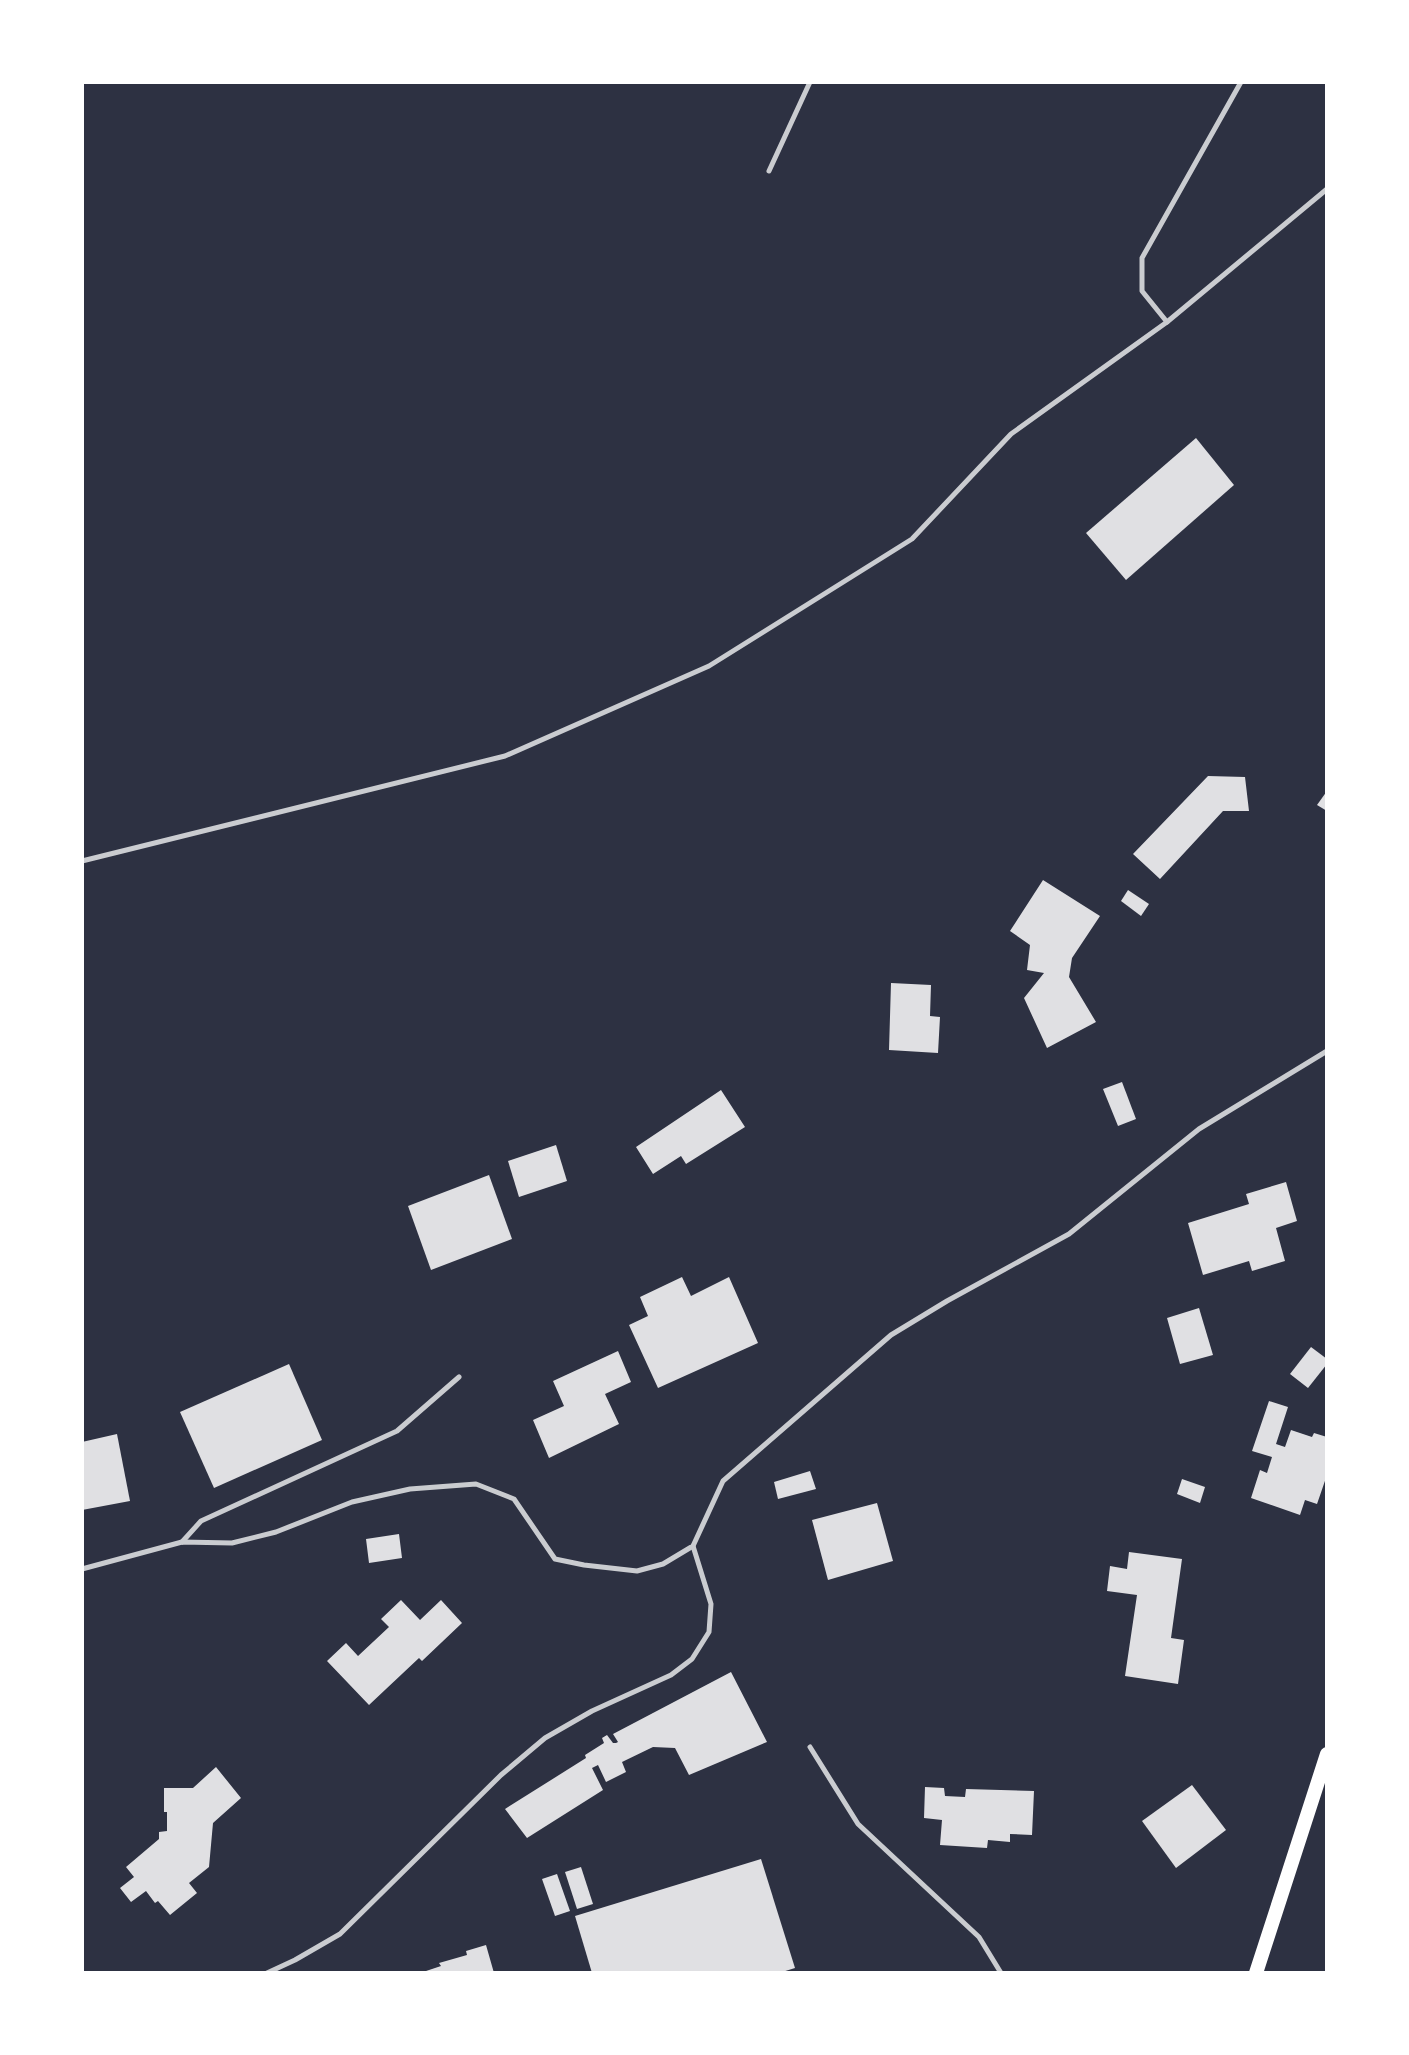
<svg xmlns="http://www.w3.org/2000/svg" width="1409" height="2055" font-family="Overpass,sans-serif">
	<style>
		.building { fill: #e0e0e3 }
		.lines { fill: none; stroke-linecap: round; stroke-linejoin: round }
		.service { stroke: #caccd0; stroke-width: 5 }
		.secondary { stroke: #fff; stroke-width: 14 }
	</style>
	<rect width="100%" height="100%" fill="#2d3142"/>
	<g class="building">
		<path d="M 1196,438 L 1234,485 L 1126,580 L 1086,533 Z"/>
		<path d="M 1208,776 L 1245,777 L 1249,811 L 1223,811 L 1160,879 L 1133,854 Z"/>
		<path d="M 1327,791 L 1327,811 L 1317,805 Z"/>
		<path d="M 1043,880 L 1100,916 L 1072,958 L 1069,977 L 1096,1022 L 1047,1048 L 1024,998 L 1044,973 L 1027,970 L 1030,945 L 1010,931 Z"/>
		<path d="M 1128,890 L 1149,904 L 1141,916 L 1121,901 Z"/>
		<path d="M 891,983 L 931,985 L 930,1016 L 940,1017 L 938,1053 L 889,1050 Z"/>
		<path d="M 1122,1082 L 1136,1119 L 1118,1126 L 1103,1089 Z"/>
		<path d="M 721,1090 L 745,1127 L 686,1164 L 681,1156 L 653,1174 L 636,1147 Z"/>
		<path d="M 556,1145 L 567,1181 L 519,1197 L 508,1161 Z"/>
		<path d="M 489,1175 L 512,1239 L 431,1270 L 408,1206 Z"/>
		<path d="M 1286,1182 L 1297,1221 L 1276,1228 L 1285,1261 L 1252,1271 L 1249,1261 L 1203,1275 L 1188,1223 L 1249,1204 L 1246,1194 Z"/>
		<path d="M 682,1277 L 691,1296 L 729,1277 L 758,1343 L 658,1388 L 629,1325 L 648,1316 L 640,1297 Z"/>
		<path d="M 1199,1308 L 1213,1355 L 1180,1364 L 1167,1318 Z"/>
		<path d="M 1311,1347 L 1327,1359 L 1327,1364 L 1308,1388 L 1290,1374 Z"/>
		<path d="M 618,1351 L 631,1382 L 605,1394 L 619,1424 L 549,1458 L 533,1420 L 564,1406 L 553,1381 Z"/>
		<path d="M 289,1364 L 322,1440 L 214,1488 L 180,1412 Z"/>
		<path d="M 1269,1401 L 1288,1407 L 1276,1444 L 1285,1447 L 1291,1430 L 1312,1437 L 1314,1433 L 1327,1437 L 1327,1475 L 1317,1504 L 1305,1500 L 1300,1515 L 1251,1498 L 1260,1470 L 1267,1473 L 1272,1457 L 1252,1451 Z"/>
		<path d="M 117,1434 L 130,1501 L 82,1510 L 82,1442 Z"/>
		<path d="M 810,1471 L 816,1489 L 778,1499 L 774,1482 Z"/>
		<path d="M 1182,1479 L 1205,1487 L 1200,1503 L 1177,1494 Z"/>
		<path d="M 877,1503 L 893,1561 L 828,1580 L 812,1520 Z"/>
		<path d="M 399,1534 L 402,1558 L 369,1563 L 366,1539 Z"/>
		<path d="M 1129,1552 L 1182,1559 L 1171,1638 L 1184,1640 L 1178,1684 L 1125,1676 L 1137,1595 L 1107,1591 L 1110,1566 L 1127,1569 Z"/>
		<path d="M 401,1600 L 420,1620 L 441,1600 L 462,1623 L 422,1661 L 419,1658 L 369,1705 L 327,1661 L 346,1643 L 358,1656 L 389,1627 L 381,1619 Z"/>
		<path d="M 731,1672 L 767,1742 L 689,1775 L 675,1748 L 653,1747 L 622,1762 L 626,1772 L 606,1782 L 598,1765 L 592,1768 L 603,1790 L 527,1838 L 505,1809 L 586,1758 L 585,1755 L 604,1743 L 602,1738 L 607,1735 L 613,1743 L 616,1743 L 618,1742 L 613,1734 Z"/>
		<path d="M 216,1767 L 241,1798 L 213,1823 L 209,1867 L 189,1883 L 197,1893 L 170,1915 L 158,1901 L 155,1903 L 146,1891 L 131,1902 L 120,1888 L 134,1877 L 126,1867 L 159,1839 L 159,1832 L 167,1831 L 167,1812 L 164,1812 L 164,1788 L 193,1788 Z"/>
		<path d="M 1192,1785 L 1226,1830 L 1176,1868 L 1142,1821 Z"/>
		<path d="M 925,1787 L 944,1788 L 945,1796 L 965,1797 L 966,1789 L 1034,1791 L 1032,1835 L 1010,1834 L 1010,1842 L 988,1840 L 987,1848 L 940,1845 L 942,1820 L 924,1818 Z"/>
		<path d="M 761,1859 L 795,1968 L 779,1973 L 592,1973 L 575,1916 Z"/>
		<path d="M 581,1867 L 593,1904 L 577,1909 L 565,1872 Z"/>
		<path d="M 557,1874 L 570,1911 L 555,1916 L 542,1879 Z"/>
		<path d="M 486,1945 L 494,1973 L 420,1973 L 441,1966 L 439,1963 L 467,1955 L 466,1951 Z"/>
	</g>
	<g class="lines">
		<g class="service">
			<path d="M 769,171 L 810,82"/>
			<path d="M 1167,322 L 1142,291 L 1142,258 L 1241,82"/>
			<path d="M 82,861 L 505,756 L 709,666 L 912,539 L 1011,434 L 1167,322 L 1327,189"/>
			<path d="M 182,1542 L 201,1521 L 397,1431 L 459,1377"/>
			<path d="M 82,1569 L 182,1542 L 232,1543 L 276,1532 L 352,1502 L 410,1489 L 476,1484 L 514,1499 L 555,1559 L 584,1565 L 637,1571 L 663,1564 L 693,1546 L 723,1481 L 891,1335 L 947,1301 L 1069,1234 L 1199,1129 L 1327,1051"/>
			<path d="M 810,1747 L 858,1824 L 979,1937 L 1001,1973"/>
			<path d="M 267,1973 L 295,1960 L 340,1934 L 501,1775 L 545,1738 L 592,1711 L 671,1675 L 692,1659 L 709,1632 L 711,1604 L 693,1546"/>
		</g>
		<path class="secondary" d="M 1256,1973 L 1327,1754"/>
	</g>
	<rect width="1409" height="2055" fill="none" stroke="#ffffff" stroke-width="168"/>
</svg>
